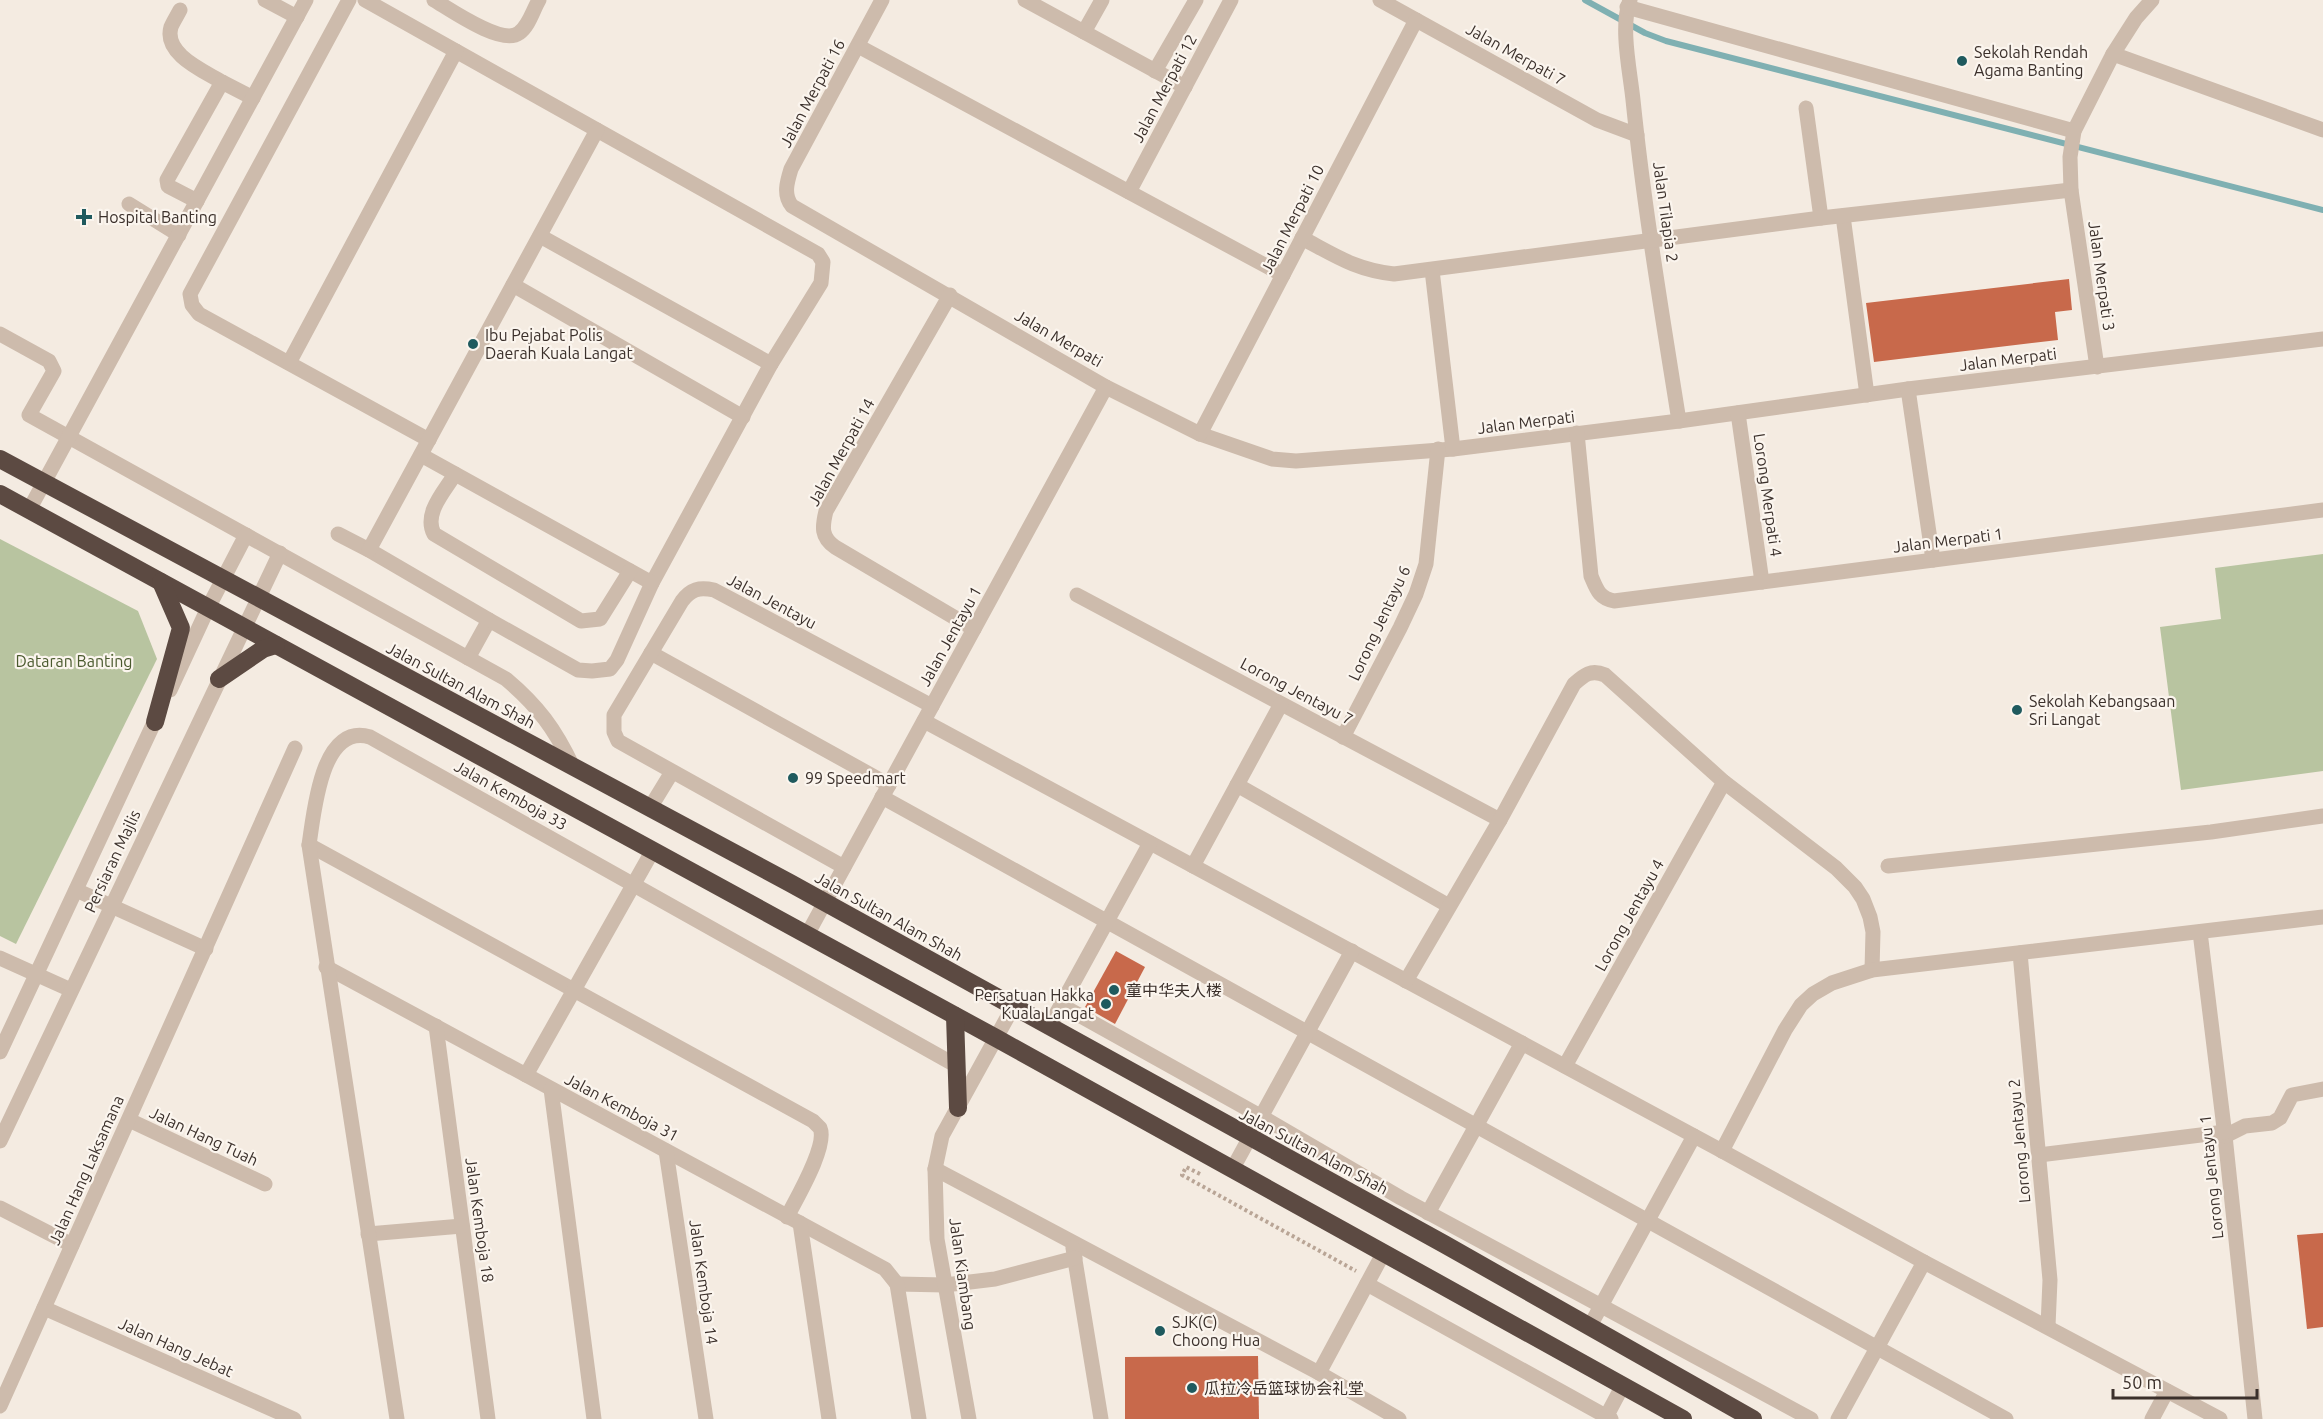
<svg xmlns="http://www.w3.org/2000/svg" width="2323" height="1419" font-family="Ubuntu,'Noto Sans SC',sans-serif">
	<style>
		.green { fill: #b8c4a0 }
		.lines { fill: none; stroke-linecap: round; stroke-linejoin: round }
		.stream { stroke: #7fb0b2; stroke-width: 6 }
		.building { fill: #c8694b }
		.path { stroke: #b9a596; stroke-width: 4; stroke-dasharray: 3 3; stroke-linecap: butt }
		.minor { stroke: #cdbbac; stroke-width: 15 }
		.highway { stroke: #5c4a42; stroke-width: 18 }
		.poi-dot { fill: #1f5a5e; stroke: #fbf5ee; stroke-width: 2 }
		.labels { text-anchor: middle; stroke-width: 4.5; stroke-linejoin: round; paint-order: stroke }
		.poi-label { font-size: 16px; fill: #3b302b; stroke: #fbf5ee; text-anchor: start }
		.street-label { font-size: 16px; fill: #3b302b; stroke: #fbf5ee }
		.park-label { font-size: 16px; fill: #4a5a2e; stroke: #fbf5ee }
	</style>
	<rect width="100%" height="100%" fill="#f4ebe1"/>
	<g class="green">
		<path d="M 0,539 L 138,611 L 157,659 L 16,944 L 0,936 Z"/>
		<path d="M 2323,554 L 2323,771 L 2181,790 L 2160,627 L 2221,619 L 2215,568 Z"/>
	</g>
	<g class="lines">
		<path class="stream" d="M 1585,0 L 1645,33 L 1666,41 L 2323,210"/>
	</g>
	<g class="building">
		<path d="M 2069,279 L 2072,310 L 2055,312 L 2058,340 L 1874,362 L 1866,303 Z"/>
		<path d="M 1116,951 L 1145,967 L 1115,1024 L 1085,1007 Z"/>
		<path d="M 2323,1233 L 2323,1327 L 2307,1329 L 2297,1235 Z"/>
		<path d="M 1258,1356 L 1259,1419 L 1125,1419 L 1125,1357 Z"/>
	</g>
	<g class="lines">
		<path class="path" d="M 1200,1174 L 1186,1167 L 1182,1175 L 1356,1271"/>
		<g class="minor">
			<path d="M 265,0 L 297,17"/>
			<path d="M 349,0 L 190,294 L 192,305 L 199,314 L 429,440"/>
			<path d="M 365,0 L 818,254 L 823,262 L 821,283 L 771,364 L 652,583 L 617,660 L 610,669 L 592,671 L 578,670 L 489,620 L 468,658"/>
			<path d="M 434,0 C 451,10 502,46 519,33 C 529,26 533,10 539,0"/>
			<path d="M 882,0 L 791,169 C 787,182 783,195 792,206 L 1106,387 L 1200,434 L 1272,459 L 1296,461 L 1453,449 L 1679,421 L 1908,389 L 2323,339"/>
			<path d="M 1025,0 L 1185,87"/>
			<path d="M 1380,0 L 1597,120 L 1637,135"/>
			<path d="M 1630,0 C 1620,27 1630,71 1633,100 C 1644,207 1662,314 1679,421"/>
			<path d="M 1627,7 L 2074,131"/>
			<path d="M 180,10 C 177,16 173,22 171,27 C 163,54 204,71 222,82"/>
			<path d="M 1084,32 L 1102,0"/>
			<path d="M 858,46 L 1283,275"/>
			<path d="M 2113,54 L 2323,130"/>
			<path d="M 1155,71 L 1196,0"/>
			<path d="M 1806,108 L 1821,218"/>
			<path d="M 1129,192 L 1231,0"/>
			<path d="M 197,201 L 168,186 L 167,180 L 222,82 L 253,98"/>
			<path d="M 129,204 L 179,235"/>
			<path d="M 1843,216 L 1867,395"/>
			<path d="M 540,236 L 771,364"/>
			<path d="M 1302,238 C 1336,256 1356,270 1394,274 L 1821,218 L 2071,190"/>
			<path d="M 1432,270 L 1453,449"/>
			<path d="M 513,285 L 743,417"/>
			<path d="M 950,295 L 826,511 C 822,527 821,537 835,547 L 974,629"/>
			<path d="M 0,334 L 49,361 L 54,371 L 29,415 L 506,679 C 538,706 555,729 573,767"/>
			<path d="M 289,363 L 456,51"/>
			<path d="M 2097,367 L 2071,190 L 2070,157 L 2074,131 L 2113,54 L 2136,18 L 2152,0"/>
			<path d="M 1908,389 L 1933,560"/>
			<path d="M 1738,413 L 1762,582"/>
			<path d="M 1577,433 L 1591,576 C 1597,590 1599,598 1614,601 L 2323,510"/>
			<path d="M 1200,434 L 1416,20"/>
			<path d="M 421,455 L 652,583"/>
			<path d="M 455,474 C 445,491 423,513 434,534 L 581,621 L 600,619 L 630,571"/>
			<path d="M 29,510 L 306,0"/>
			<path d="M 338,534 L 369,550 L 489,620"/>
			<path d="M 369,550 L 597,130"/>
			<path d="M 1077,595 L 1500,820"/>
			<path d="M 651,653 L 889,785"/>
			<path d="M 170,690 L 208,608 L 246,535"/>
			<path d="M 924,721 L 1722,1151 L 1924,1262 L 2220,1419"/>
			<path d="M 1343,737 L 1400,628 L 1416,594 L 1426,564 L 1438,449"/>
			<path d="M 1237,785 L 1449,906"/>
			<path d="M 882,797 L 2006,1419"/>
			<path d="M 650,808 L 672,772"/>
			<path d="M 309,845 L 813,1121 C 814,1122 819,1127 820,1128 C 828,1146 796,1199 787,1217"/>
			<path d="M 1193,866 L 1281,704"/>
			<path d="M 1888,866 L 2211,832 L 2323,816"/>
			<path d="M 844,867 L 618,741 L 614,732 L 614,715 L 682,601 C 691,589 699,587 714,590 L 932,706"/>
			<path d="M 76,890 L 206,949"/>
			<path d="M 2200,932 L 2225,1136 L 2255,1419"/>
			<path d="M 807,935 L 1106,387"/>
			<path d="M 2020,953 L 2050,1280 L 2048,1326"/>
			<path d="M 0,958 L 71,990"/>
			<path d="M 326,967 L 885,1269 L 897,1284"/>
			<path d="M 1406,981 L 1500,820 L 1574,684 C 1584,675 1591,669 1605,675 L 1724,782 L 1836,868 L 1855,887 L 1863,899 L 1870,917 L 1873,932 L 1872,970"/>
			<path d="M 1061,1005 L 1262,1117 L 1401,1198 L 1811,1419"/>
			<path d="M 436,1026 L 488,1419"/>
			<path d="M 1049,1027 L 1150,843"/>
			<path d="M 0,1052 L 159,712"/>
			<path d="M 1565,1066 L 1724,782"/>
			<path d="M 526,1075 L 653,850"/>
			<path d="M 551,1089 L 594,1419"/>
			<path d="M 129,1120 L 265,1184"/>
			<path d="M 2225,1136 L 2245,1126 L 2272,1123 L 2280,1118 L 2292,1095 L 2323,1089"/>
			<path d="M 0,1141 L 280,553"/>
			<path d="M 666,1151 L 706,1419"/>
			<path d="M 1722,1151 L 1785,1030 L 1801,1005 L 1813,994 L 1832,983 L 1872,970 L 2323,917"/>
			<path d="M 2039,1155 L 2225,1132"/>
			<path d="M 1233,1168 L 1352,951"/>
			<path d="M 935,1169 L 1319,1373 L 1399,1419"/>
			<path d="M 0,1208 L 72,1245"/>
			<path d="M 1428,1213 L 1522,1043"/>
			<path d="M 800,1223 L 829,1419"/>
			<path d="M 368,1234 L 462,1226"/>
			<path d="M 1073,1248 L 1101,1419"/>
			<path d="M 897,1284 L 945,1285 L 995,1279 L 1075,1258"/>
			<path d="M 897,1284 L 919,1419"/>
			<path d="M 1367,1284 L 1611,1419"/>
			<path d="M 44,1308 L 294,1419"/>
			<path d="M 1590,1326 L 1694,1136"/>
			<path d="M 1319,1373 L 1384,1252"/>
			<path d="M 0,1406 L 295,748"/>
			<path d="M 397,1419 L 309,845 C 314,813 321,722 370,737 L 957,1066"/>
			<path d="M 969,1419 L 937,1239 L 935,1169 L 942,1136 L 1013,1007"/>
			<path d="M 1605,1419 L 1623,1385"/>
			<path d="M 1838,1419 L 1924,1262"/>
			<path d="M 2152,1419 L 2167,1391"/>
		</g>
		<g class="highway">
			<path d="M 0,459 L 790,883 L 1444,1244 L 1753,1419"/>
			<path d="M 0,494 L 996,1038 L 1683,1419"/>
			<path d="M 219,679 L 263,649 L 276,645"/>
			<path d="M 155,722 L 181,628 L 161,582"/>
			<path d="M 955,1016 L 958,1108"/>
		</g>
	</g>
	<g class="poi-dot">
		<circle cx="1962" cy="61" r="6"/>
		<path d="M81 208h6v6h6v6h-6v6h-6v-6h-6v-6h6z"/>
		<circle cx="473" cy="344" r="6"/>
		<circle cx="2017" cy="710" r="6"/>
		<circle cx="793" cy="778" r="6"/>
		<circle cx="1114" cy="990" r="6"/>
		<circle cx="1106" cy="1004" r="6"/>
		<circle cx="1160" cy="1331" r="6"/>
		<circle cx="1192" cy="1388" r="6"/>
	</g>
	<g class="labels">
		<g class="poi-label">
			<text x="1974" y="58">Sekolah Rendah<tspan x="1974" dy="18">Agama Banting</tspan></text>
			<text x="98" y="223">Hospital Banting</text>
			<text x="485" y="341">Ibu Pejabat Polis<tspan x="485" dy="18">Daerah Kuala Langat</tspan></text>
			<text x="2029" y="707">Sekolah Kebangsaan<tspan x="2029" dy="18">Sri Langat</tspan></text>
			<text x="805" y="784">99 Speedmart</text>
			<text x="1126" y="996">童中华夫人楼</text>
			<text x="1094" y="1001" text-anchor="end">Persatuan Hakka<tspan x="1094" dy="18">Kuala Langat</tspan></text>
			<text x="1172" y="1328">SJK(C)<tspan x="1172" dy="18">Choong Hua</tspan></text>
			<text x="1204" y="1394">瓜拉冷岳篮球协会礼堂</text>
		</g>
		<g class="street-label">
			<text transform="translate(1516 54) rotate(29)" y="6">Jalan Merpati 7</text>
			<text transform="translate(1164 88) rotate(-62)" y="6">Jalan Merpati 12</text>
			<text transform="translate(812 93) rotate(-62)" y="6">Jalan Merpati 16</text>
			<text transform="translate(1666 212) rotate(82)" y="6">Jalan Tilapia 2</text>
			<text transform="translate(1292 219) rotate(-63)" y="6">Jalan Merpati 10</text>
			<text transform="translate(2102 276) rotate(82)" y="6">Jalan Merpati 3</text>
			<text transform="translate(1059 338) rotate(30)" y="6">Jalan Merpati</text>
			<text transform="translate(2008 359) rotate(-7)" y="6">Jalan Merpati</text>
			<text transform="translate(1526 422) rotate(-7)" y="6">Jalan Merpati</text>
			<text transform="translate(841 452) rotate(-61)" y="6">Jalan Merpati 14</text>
			<text transform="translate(1768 495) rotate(82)" y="6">Lorong Merpati 4</text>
			<text transform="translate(1948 540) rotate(-7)" y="6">Jalan Merpati 1</text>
			<text transform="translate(772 601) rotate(28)" y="6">Jalan Jentayu</text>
			<text transform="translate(1379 623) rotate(-65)" y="6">Lorong Jentayu 6</text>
			<text transform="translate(950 636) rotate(-61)" y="6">Jalan Jentayu 1</text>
			<text transform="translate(461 685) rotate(28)" y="6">Jalan Sultan Alam Shah</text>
			<text transform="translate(1297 691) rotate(28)" y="6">Lorong Jentayu 7</text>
			<text transform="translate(511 795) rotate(29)" y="6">Jalan Kemboja 33</text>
			<text transform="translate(112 861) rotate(-65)" y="6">Persiaran Majlis</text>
			<text transform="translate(1629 915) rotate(-61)" y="6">Lorong Jentayu 4</text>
			<text transform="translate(889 916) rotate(29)" y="6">Jalan Sultan Alam Shah</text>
			<text transform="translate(622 1107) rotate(28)" y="6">Jalan Kemboja 31</text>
			<text transform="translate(204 1136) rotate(25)" y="6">Jalan Hang Tuah</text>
			<text transform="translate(2019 1141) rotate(-95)" y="6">Lorong Jentayu 2</text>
			<text transform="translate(1314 1151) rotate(28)" y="6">Jalan Sultan Alam Shah</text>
			<text transform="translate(86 1170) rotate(-66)" y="6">Jalan Hang Laksamana</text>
			<text transform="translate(2211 1177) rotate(-96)" y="6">Lorong Jentayu 1</text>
			<text transform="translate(480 1220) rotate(82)" y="6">Jalan Kemboja 18</text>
			<text transform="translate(963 1274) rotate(82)" y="6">Jalan Kiambang</text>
			<text transform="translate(704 1282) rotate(82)" y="6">Jalan Kemboja 14</text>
			<text transform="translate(176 1347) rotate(24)" y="6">Jalan Hang Jebat</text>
		</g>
		<g class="park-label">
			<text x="74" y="667">Dataran Banting</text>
		</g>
	</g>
	<path d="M2113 1389v9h144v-9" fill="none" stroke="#3b302b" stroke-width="3"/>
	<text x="2122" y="1389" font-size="18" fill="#3b302b" stroke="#fbf5ee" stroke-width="4.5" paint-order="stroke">50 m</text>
</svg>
